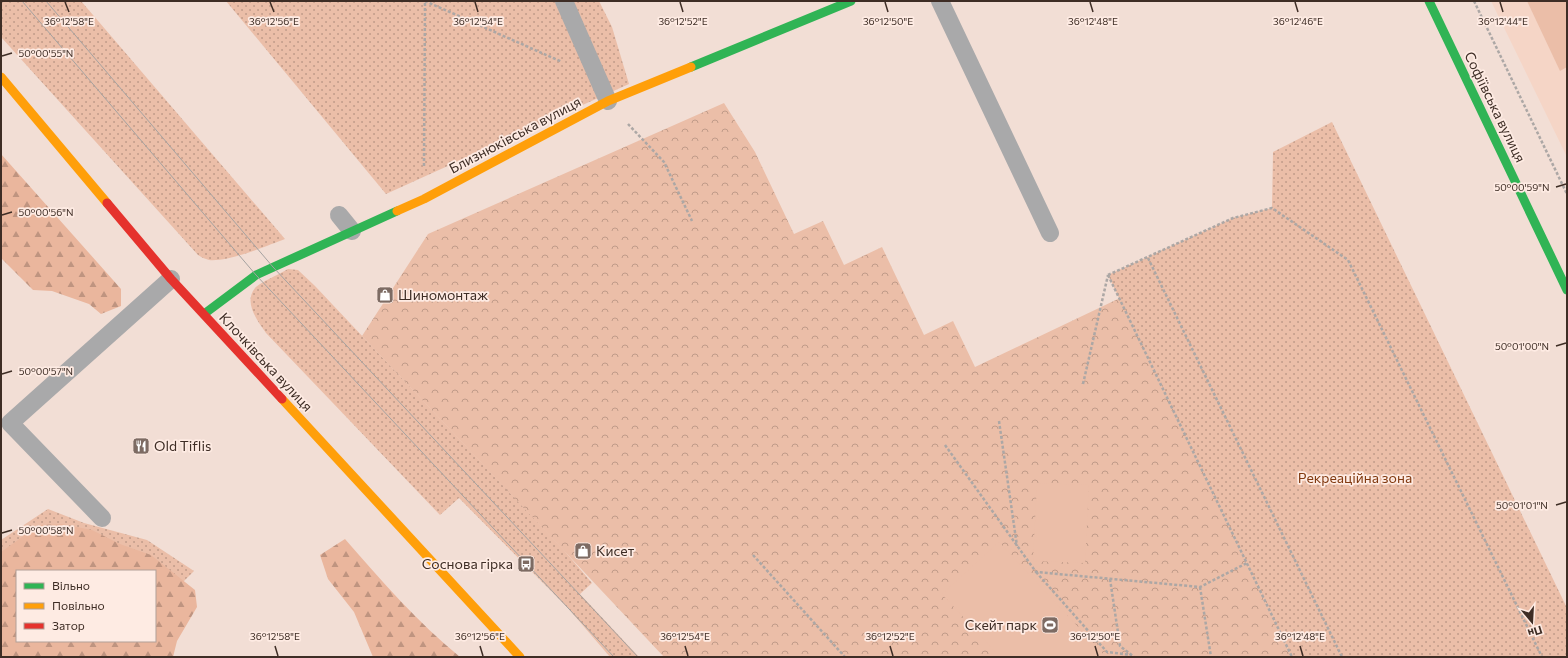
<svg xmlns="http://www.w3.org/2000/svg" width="1568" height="658" font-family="Commissioner,sans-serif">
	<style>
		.built { fill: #f5d5c6 }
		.grass { fill: url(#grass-dots) }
		.forest { fill: url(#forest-firs); fill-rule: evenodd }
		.park { fill: url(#park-crowns) }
		.pitch { fill: #ebbea8 }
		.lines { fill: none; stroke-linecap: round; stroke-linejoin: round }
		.path { stroke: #aca7a5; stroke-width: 2.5; stroke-dasharray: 3 2; stroke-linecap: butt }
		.lane { stroke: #a9a9aa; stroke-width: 18 }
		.fast { stroke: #30b455; stroke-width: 9 }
		.slow { stroke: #ff9f0a; stroke-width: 9 }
		.jam { stroke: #e5322d; stroke-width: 9 }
		.tram { stroke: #a5a2a0; stroke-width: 1 }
		.ticks { fill: none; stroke: #3e2d25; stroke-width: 1.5 }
		.labels { text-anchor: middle; stroke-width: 3.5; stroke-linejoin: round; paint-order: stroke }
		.street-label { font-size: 14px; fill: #3e2d25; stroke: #feebe3 }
		.poi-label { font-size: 14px; fill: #3e2d25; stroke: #feebe3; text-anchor: start }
		.park-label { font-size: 14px; fill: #823a10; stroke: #feebe3 }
		.ticks-label { font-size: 10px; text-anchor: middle; fill: #3e2d25; stroke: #feebe3; stroke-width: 3.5; stroke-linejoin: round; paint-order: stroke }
	</style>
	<defs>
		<pattern id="grass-dots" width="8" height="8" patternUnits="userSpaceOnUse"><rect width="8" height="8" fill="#ebbea8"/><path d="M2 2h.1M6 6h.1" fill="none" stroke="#c09b89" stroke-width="1.8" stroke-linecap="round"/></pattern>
		<pattern id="forest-firs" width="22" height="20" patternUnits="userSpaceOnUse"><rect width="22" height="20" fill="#eab69d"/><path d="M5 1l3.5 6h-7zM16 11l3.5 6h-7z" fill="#bf9480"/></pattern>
		<pattern id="park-crowns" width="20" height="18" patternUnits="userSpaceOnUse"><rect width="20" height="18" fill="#ebbea8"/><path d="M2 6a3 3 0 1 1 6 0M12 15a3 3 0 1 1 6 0" fill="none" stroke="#c09b89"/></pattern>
	</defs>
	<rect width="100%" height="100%" fill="#f2ded5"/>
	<path class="built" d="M 1491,1 L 1567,1 L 1567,158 L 1567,157 Z"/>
	<g class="grass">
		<path d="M 1,1 L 81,1 L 285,239 C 266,246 229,262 209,260 C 205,259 201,257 198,255 L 1,37 Z"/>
		<path d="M 226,1 L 599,1 L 612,27 L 629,84 L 386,194 Z"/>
		<path d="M 1332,122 L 1567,608 L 1567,657 L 1292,657 L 1108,275 L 1233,218 L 1272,208 L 1273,152 Z"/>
		<path d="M 288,269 L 298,270 L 315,286 L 562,548 L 592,583 L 580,594 L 639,657 L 610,657 L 567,607 L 459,498 L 440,515 L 266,333 C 258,321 243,303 255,288 C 259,283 282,273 288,269 Z"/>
		<path d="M 48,509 L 84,523 L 147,540 L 194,571 L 155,610 L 155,571 L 17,571 L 17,641 L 1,657 L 1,540 Z"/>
	</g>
	<g class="forest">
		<path d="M 1,154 L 121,289 L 121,306 L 101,314 L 89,304 L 52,291 L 33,290 L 1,258 Z"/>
		<path d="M 62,524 L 92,530 L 120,544 L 151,555 L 195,590 L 197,607 L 177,641 L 173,657 L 1,657 L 1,552 L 39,525 ZM 17,571 L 155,571 L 155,641 L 17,641 Z"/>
		<path d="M 345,539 C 381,580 418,623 460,657 L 373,657 L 354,612 L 328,579 L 320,555 Z"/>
	</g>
	<path class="park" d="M 724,103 L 755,152 L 794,234 L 823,221 L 844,265 L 882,247 L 924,335 L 953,321 L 975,367 L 1120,298 L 1292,657 L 664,657 L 362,336 L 428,234 Z"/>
	<g class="pitch">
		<path d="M 1527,1 L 1567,1 L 1567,67 L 1560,71 Z"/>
		<path d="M 1037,483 L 1089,485 L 1085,563 L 1033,561 Z"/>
		<path d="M 999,542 L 1106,657 L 1000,657 L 942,594 Z"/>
	</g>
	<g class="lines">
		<g class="path">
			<path d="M 425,1 L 562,62"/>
			<path d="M 1474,1 L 1567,194"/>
			<path d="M 628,124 L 664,162 L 692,221"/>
			<path d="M 424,166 L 425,1"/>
			<path d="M 1148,258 L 1342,657"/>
			<path d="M 1108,275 L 1233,218 L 1272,208 L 1348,260 L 1542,657"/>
			<path d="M 1108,275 L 1292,657"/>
			<path d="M 1083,384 L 1108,275"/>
			<path d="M 999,421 L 1017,546"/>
			<path d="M 945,445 L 1036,572 L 1200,587 L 1247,563"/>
			<path d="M 753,555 L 845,657"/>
			<path d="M 1036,572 L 1107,652 L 1132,655"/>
			<path d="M 1110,579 L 1120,646 L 1134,657"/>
			<path d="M 1200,587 L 1211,657"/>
		</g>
		<g class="lane">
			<path d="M 564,1 L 608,101"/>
			<path d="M 940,1 L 1050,233"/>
			<path d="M 339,215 L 352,231"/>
			<path d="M 102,518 L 10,423 L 171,279"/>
		</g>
		<g class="fast">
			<path d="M 1429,1 L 1567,290"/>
			<path d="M 691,67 L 851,1"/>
			<path d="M 204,314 L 256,275 L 397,211"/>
		</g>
		<g class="slow">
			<path d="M 1,77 L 107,203"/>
			<path d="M 397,211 L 424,199 L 608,101 L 691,67"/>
			<path d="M 282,399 L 520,657"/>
		</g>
		<path class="jam" d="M 107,203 L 171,279 L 282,399"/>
		<g class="tram">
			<path d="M 22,1 L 256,275 L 614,657"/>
			<path d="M 46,1 L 273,267 L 638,657"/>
		</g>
	</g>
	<path class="ticks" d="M 65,2 L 69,12M 270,2 L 274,12M 475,2 L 478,12M 680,2 L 683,12M 885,2 L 888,12M 1090,2 L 1093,12M 1295,2 L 1298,12M 1500,2 L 1503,12M 2,56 L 12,53M 1556,187 L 1566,184M 2,215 L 12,212M 1556,346 L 1566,343M 2,374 L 12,371M 1556,505 L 1566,502M 2,533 L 12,530M 275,646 L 278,656M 480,646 L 483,656M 685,646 L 688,656M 890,646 L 893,656M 1095,646 L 1098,656M 1300,646 L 1303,656"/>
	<defs>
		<g id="shop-square" transform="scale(0.9)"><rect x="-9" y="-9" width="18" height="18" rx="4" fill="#7d6b63" stroke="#feebe3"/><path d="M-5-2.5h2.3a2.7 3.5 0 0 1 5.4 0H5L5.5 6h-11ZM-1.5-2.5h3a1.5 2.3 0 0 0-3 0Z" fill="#fff"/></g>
		<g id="restaurant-square" transform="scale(0.9)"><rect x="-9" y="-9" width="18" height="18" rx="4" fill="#7d6b63" stroke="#feebe3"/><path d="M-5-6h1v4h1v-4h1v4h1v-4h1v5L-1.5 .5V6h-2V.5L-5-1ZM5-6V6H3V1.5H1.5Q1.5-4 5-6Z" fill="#fff"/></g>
		<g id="bus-square" transform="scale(0.9)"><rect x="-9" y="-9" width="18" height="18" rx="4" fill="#7d6b63" stroke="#feebe3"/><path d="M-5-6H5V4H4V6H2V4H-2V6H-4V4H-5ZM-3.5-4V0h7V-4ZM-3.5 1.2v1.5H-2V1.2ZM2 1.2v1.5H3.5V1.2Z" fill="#fff"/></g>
		<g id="stadium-square" transform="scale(0.9)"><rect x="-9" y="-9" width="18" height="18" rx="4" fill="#7d6b63" stroke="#feebe3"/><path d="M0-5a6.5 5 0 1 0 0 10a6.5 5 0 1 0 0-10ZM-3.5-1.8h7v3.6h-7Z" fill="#fff"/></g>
	</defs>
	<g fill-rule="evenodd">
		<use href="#shop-square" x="385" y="295"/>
		<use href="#restaurant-square" x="141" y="446"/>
		<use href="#shop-square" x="583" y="551"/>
		<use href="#bus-square" x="526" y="564"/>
		<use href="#stadium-square" x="1050" y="625"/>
	</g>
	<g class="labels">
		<g class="street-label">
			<text transform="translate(1495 107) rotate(64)" y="5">Софіївська вулиця</text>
			<text transform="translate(515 135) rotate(-28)" y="5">Близнюківська вулиця</text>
			<text transform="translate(266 362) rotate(47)" y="5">Клочківська вулиця</text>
		</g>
		<g class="poi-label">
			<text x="398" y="300">Шиномонтаж</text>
			<text x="154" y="451">Old Tiflis</text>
			<text x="596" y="556">Кисет</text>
			<text x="513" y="569" text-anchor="end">Соснова гірка</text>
			<text x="1037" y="630" text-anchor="end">Скейт парк</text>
		</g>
		<g class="park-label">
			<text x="1355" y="483">Рекреаційна зона</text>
		</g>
	</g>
	<g class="ticks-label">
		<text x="69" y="25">36°12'58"E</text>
		<text x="274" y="25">36°12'56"E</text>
		<text x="478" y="25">36°12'54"E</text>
		<text x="683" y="25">36°12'52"E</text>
		<text x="888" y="25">36°12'50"E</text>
		<text x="1093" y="25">36°12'48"E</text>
		<text x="1298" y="25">36°12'46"E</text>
		<text x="1503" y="25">36°12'44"E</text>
		<text x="46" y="57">50°00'55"N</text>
		<text x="1522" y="191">50°00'59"N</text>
		<text x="46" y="216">50°00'56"N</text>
		<text x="1522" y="350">50°01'00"N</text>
		<text x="46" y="375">50°00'57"N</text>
		<text x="1522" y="509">50°01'01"N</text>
		<text x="46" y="534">50°00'58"N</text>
		<text x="275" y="640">36°12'58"E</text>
		<text x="480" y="640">36°12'56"E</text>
		<text x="685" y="640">36°12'54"E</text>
		<text x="890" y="640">36°12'52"E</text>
		<text x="1095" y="640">36°12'50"E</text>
		<text x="1300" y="640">36°12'48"E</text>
	</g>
	<rect width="1568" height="658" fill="none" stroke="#3e2d25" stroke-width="4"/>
	<rect x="16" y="570" width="140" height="72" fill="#feebe3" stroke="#b19f97"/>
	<rect x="24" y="583" width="20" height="6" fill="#30b455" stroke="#b19f97"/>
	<text x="52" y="590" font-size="12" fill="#3e2d25">Вільно</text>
	<rect x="24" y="603" width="20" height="6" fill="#ff9f0a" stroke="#b19f97"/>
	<text x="52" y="610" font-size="12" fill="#3e2d25">Повільно</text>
	<rect x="24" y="623" width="20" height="6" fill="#e5322d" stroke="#b19f97"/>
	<text x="52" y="630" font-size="12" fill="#3e2d25">Затор</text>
	<g transform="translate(1532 622) rotate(162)" stroke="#feebe3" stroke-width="3" paint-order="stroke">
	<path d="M0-3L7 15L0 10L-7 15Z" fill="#3e2d25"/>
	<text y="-6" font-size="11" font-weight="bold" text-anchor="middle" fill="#3e2d25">Пн</text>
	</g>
</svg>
